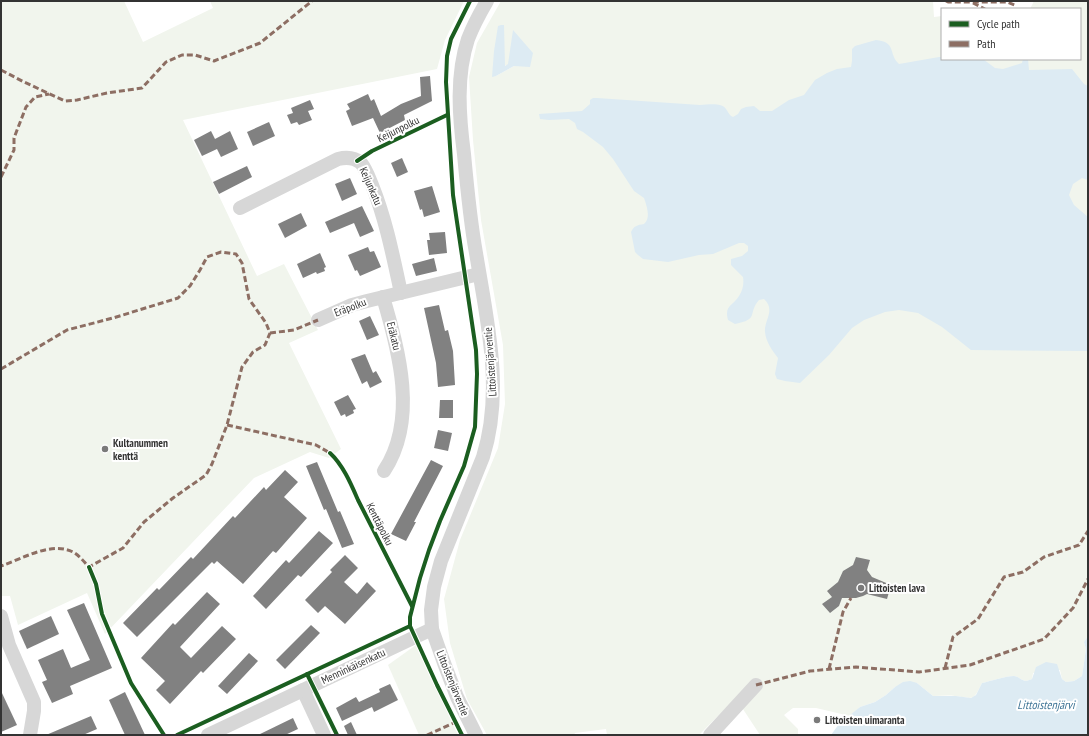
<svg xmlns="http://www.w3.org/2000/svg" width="1089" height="736" font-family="'PT Sans Narrow',sans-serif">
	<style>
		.green { fill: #f1f5ed; fill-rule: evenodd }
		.water { fill: #ddebf3 }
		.building { fill: #818181 }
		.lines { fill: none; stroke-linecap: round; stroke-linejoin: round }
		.minor { stroke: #d7d7d7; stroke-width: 14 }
		.quiet { stroke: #8d6e63; stroke-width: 3; stroke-dasharray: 6 3; stroke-linecap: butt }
		.cycleway-casing { stroke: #fff; stroke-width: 6 }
		.cycleway { stroke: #1b5e20; stroke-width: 4 }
		.poi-dot { fill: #7a7a7a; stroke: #fff; stroke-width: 1.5 }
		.labels { text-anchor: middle; stroke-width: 4; stroke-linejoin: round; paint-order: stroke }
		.street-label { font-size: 11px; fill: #333; stroke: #fff }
		.poi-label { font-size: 11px; font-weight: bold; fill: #333; stroke: #fff; text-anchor: start }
		.water-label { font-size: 12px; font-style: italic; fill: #3f7597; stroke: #fff }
	</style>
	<rect width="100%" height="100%" fill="#fff"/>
	<g class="green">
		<path d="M 1,1 L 124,1 L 143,42 L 213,8 L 210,1 L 464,1 L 445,40 L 437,69 L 183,120 L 257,276 L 284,264 L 318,330 L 289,343 L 341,449 L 329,458 L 310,452 L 254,478 L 105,634 L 87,593 L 18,625 L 10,596 L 1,596 Z"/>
		<path d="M 501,1 L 933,1 L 934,17 L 942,16 L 942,59 L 1080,59 L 1080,9 L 1030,9 L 1034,1 L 1088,1 L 1088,636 L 1084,642 L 1086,649 L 1082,676 L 1074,681 L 1066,682 L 1062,679 L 1060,670 L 1033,673 L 1032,679 C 1022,684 1022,677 1014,676 C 1006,676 991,681 982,683 C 973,702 974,698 955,696 C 948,695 940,696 933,696 L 917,683 L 895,687 L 886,695 L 875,702 L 860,707 L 850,716 L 816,708 L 793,708 L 784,715 L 798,729 L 798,735 L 760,735 L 739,703 L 730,704 L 699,735 L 607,735 L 606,729 L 575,733 L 574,735 L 487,735 L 467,699 L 450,643 L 444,599 L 460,540 L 498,448 L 505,404 L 503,345 L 481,220 L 473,140 L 469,77 L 477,43 ZM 504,25 L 504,66 L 508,65 L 514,66 L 496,76 Z"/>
		<path d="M 416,645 L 458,735 L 419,735 L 388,665 Z"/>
	</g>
	<g class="water">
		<path d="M 501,25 L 504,25 L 505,66 L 508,64 L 513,30 L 533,53 L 530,67 L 514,66 L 496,76 L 492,77 L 494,51 L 498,26 Z"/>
		<path d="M 876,40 C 897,42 888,54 899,64 L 939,57 L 942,57 L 942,59 L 983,59 L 995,68 L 1003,69 L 1022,63 L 1023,59 L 1028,59 L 1029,70 L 1072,69 L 1084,84 L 1088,86 L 1088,180 L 1082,178 L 1073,184 L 1069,195 L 1074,205 L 1088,217 L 1088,351 L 971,350 L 942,327 L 918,313 L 899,310 L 885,312 L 864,320 L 852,328 L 829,355 L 800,383 L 785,381 L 777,379 L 775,374 L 778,358 C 772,350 766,342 765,332 C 764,320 776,310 764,299 L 759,300 C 747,314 760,319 735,324 L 728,320 C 724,305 733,306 739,296 C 743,290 744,284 743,277 L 731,265 L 731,259 L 742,256 L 748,251 L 748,246 L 744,243 L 739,243 L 713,254 L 699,255 L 668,262 L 643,259 L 638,255 L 635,252 L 631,232 C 634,226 637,225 644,224 C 651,218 647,207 644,198 L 634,191 L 613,159 L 603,147 L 583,132 L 577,129 L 575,123 L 569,119 L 549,120 L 540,119 L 539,114 L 582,111 L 590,104 L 590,100 L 593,98 L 597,98 L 700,105 C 708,105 721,102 726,109 C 729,113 729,115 733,117 L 738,114 L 741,109 L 746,107 L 754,106 L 760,111 L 772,111 L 789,100 L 804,95 L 815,80 L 827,73 L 837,69 L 851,67 L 852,61 L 852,49 L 855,46 Z"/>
		<path d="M 1088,636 L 1088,735 L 831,735 L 839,724 L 860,707 L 875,702 L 886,695 L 895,687 L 903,682 L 910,681 L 917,683 L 933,696 L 956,696 L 971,698 L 976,695 L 982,683 C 991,681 1006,676 1014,676 C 1022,677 1022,684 1032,679 L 1036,667 L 1046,662 L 1057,664 L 1062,679 L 1066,682 L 1074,681 L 1082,676 L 1086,649 L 1084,642 Z"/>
	</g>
	<g class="building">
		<path d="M 430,76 L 432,101 L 404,115 L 405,120 L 380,133 L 373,118 L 352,126 L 346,111 L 350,109 L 347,104 L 368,94 L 371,101 L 374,99 L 381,116 L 401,104 L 421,96 L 420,77 Z"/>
		<path d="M 310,100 L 314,109 L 308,111 L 312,120 L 299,125 L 297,122 L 291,124 L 287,115 L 293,113 L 291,108 Z"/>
		<path d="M 269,122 L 275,136 L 253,146 L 247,132 Z"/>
		<path d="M 211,131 L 215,139 L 230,131 L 238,149 L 221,157 L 217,149 L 202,156 L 194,140 Z"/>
		<path d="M 402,158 L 408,172 L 397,177 L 391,163 Z"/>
		<path d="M 247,166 L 252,177 L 219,194 L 213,182 Z"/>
		<path d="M 350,178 L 357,194 L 342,201 L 335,184 Z"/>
		<path d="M 432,186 L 440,212 L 424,217 L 422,209 L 420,210 L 414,191 Z"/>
		<path d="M 362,206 L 374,231 L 360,237 L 354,223 L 330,233 L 325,222 Z"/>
		<path d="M 301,213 L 307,226 L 285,238 L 278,224 Z"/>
		<path d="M 445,232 L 447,253 L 429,255 L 427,240 L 430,240 L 429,233 Z"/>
		<path d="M 368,247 L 370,252 L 374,251 L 381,267 L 360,276 L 357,270 L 355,271 L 348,255 Z"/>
		<path d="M 320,253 L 326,267 L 324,268 L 325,271 L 317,274 L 316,272 L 303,278 L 297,264 Z"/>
		<path d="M 434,258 L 437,271 L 416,276 L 412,264 Z"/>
		<path d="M 439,305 L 445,331 L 448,330 L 453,351 L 455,385 L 438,387 L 436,363 L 424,308 Z"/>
		<path d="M 370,316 L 379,335 L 367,340 L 359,321 Z"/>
		<path d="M 365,354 L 373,373 L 376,371 L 382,382 L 370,388 L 367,381 L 362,384 L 351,359 Z"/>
		<path d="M 348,395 L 356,409 L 353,410 L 354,413 L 346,417 L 345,414 L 341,416 L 334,402 Z"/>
		<path d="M 440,400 L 453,400 L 453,418 L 439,418 Z"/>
		<path d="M 438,430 L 452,433 L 448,451 L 434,448 Z"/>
		<path d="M 431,460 L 443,466 L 414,522 L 416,522 L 406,541 L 391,534 Z"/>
		<path d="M 317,462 L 338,512 L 340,511 L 354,544 L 342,548 L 326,509 L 324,510 L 306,466 Z"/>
		<path d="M 285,470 L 298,482 L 284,497 L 307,518 L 276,553 L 273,551 L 243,584 L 217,561 L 214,564 L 212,562 L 137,637 L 123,623 L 157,588 L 159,590 L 191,557 L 193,559 L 233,516 L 235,518 L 264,487 L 266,490 Z"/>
		<path d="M 319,531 L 333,543 L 301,577 L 298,575 L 266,609 L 253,596 L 286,560 L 289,563 Z"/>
		<path d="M 345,555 L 358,568 L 344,582 L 357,594 L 367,582 L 376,591 L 345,624 L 325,606 L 318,613 L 305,600 L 332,572 L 330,570 Z"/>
		<path d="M 856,557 L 870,560 L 867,570 L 872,577 L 891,585 L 887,599 L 867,594 L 863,596 L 856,598 L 842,598 L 839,606 L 830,613 L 822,604 L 832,597 L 827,591 L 838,582 L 843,571 L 853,565 Z"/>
		<path d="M 207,592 L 220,604 L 180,647 L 191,658 L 222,626 L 236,639 L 203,673 L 201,671 L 170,704 L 156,690 L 165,681 L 141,658 L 173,623 L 175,625 Z"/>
		<path d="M 84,603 L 112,668 L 70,686 L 73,694 L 52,703 L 42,682 L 47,680 L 38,660 L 63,649 L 71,668 L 90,660 L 67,610 Z"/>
		<path d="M 51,616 L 59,634 L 27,649 L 19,631 Z"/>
		<path d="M 311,625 L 320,633 L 285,669 L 276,660 Z"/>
		<path d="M 249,653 L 258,661 L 227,694 L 218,686 Z"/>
		<path d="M 390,684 L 398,700 L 374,712 L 372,707 L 342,721 L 336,708 L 356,697 L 359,702 L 380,692 L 379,689 Z"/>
		<path d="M 1,691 L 17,725 L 1,732 Z"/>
		<path d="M 125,692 L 145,735 L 125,735 L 109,700 Z"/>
		<path d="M 91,716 L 97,729 L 83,735 L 46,735 Z"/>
		<path d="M 293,718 L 298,729 L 285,735 L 258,735 Z"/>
		<path d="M 351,722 L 357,735 L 348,735 L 344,726 Z"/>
	</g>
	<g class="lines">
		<g class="minor">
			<path d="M 240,208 L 338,159 C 346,157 354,157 361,163 C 366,169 369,178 372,185 C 386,220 393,256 401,293"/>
			<path d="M 383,297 C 399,351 418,420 384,471"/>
			<path d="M 318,320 L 352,305 L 367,301 L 479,274"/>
			<path d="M 1,616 L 9,645 L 34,702 L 34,711 L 30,735"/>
			<path d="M 303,690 L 324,735"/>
			<path d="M 208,735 L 432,629"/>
			<path d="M 476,735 L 457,697 L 444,663 L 432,629 L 431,610 L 434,587 L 441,561 L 483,457 C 504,390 487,321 476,253 C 470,220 467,187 464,154 C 459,116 456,75 468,39 C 473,26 480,13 487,1"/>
			<path d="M 710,735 L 756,685"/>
		</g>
		<g class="quiet">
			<path d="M 946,1 L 948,2 L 1007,2 L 1017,6"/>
			<path d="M 973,3 L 985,9"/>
			<path d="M 1,70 L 24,82 L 65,101 L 77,100 L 107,93 L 142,88 L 166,62 L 182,55 L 195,55 L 214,61 L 260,43 L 312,1"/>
			<path d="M 1,177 L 14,150 L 14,138 L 26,107 L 35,97 L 49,94"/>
			<path d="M 270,333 L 294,330 L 318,320"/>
			<path d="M 1,369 L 67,330 L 113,318 L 178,298 L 190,286 L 200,270 L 207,257 L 221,252 L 236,254 L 242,263 L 249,299 L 266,323 L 270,333 L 265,345 L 253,352 L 242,367 L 227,425 L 212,464 L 206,475 L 173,498 L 144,522 L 123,548 L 89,567 C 84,562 80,556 73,552 C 51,541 22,559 1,566"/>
			<path d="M 227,425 L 316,445 L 330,453"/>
			<path d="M 945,668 L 953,637 L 978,619 L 1004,577 L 1023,572 L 1044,557 L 1079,545 L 1088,531"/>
			<path d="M 829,669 L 843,612 L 851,598"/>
			<path d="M 756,685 L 810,671 L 856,667 L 919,672 L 970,665 L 1044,639 L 1073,608 L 1088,579"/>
			<path d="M 427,735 L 456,722"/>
		</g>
		<g class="cycleway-casing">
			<g id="cycleway">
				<path d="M 357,161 L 372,151 L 447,115"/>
				<path d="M 330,453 C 343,465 351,484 358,500 L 412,606"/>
				<path d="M 89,567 L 96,584 L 102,614 L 131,683 L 164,735"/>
				<path d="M 307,674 L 337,735"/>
				<path d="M 177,735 L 410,626"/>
				<path d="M 462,735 L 437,685 L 410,626 L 410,617 L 420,578 L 429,550 L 440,521 L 464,466 L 475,427 L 477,374 L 476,350 L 453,195 L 446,82 L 447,56 L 451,39 L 470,1"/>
			</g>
		</g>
		<use href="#cycleway" class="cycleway"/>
	</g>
	<g class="poi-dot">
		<circle cx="105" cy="449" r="4"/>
		<circle cx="861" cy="588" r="4"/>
		<circle cx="817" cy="720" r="4"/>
	</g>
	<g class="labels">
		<g class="street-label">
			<text transform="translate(398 129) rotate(-26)" y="4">Keijunpolku</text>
			<text transform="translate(371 186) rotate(66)" y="4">Keijunkatu</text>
			<text transform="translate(350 307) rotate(-21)" y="4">Eräpolku</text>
			<text transform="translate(394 336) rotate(76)" y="4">Eräkatu</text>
			<text transform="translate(490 362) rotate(-94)" y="4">Littoistenjärventie</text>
			<text transform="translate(380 524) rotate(63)" y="4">Kenttäpolku</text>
			<text transform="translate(353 666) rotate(-25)" y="4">Menninkäisenkatu</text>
			<text transform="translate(453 683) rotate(68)" y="4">Littoistenjärventie</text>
		</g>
		<g class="poi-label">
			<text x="113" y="447">Kultanummen<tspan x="113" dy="13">kenttä</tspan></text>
			<text x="869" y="592">Littoisten lava</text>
			<text x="825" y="724">Littoisten uimaranta</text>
		</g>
		<g class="water-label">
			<text x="1046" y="709">Littoistenjärvi</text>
		</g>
	</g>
	<rect width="1089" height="736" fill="none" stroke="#333333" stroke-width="4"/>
	<rect x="941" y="8" width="140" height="52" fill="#ffffff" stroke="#adadad"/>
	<rect x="949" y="21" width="20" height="6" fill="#1b5e20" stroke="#adadad"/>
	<text x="977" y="28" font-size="12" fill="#333333">Cycle path</text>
	<rect x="949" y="41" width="20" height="6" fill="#8d6e63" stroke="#adadad"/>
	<text x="977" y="48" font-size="12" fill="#333333">Path</text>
</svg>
